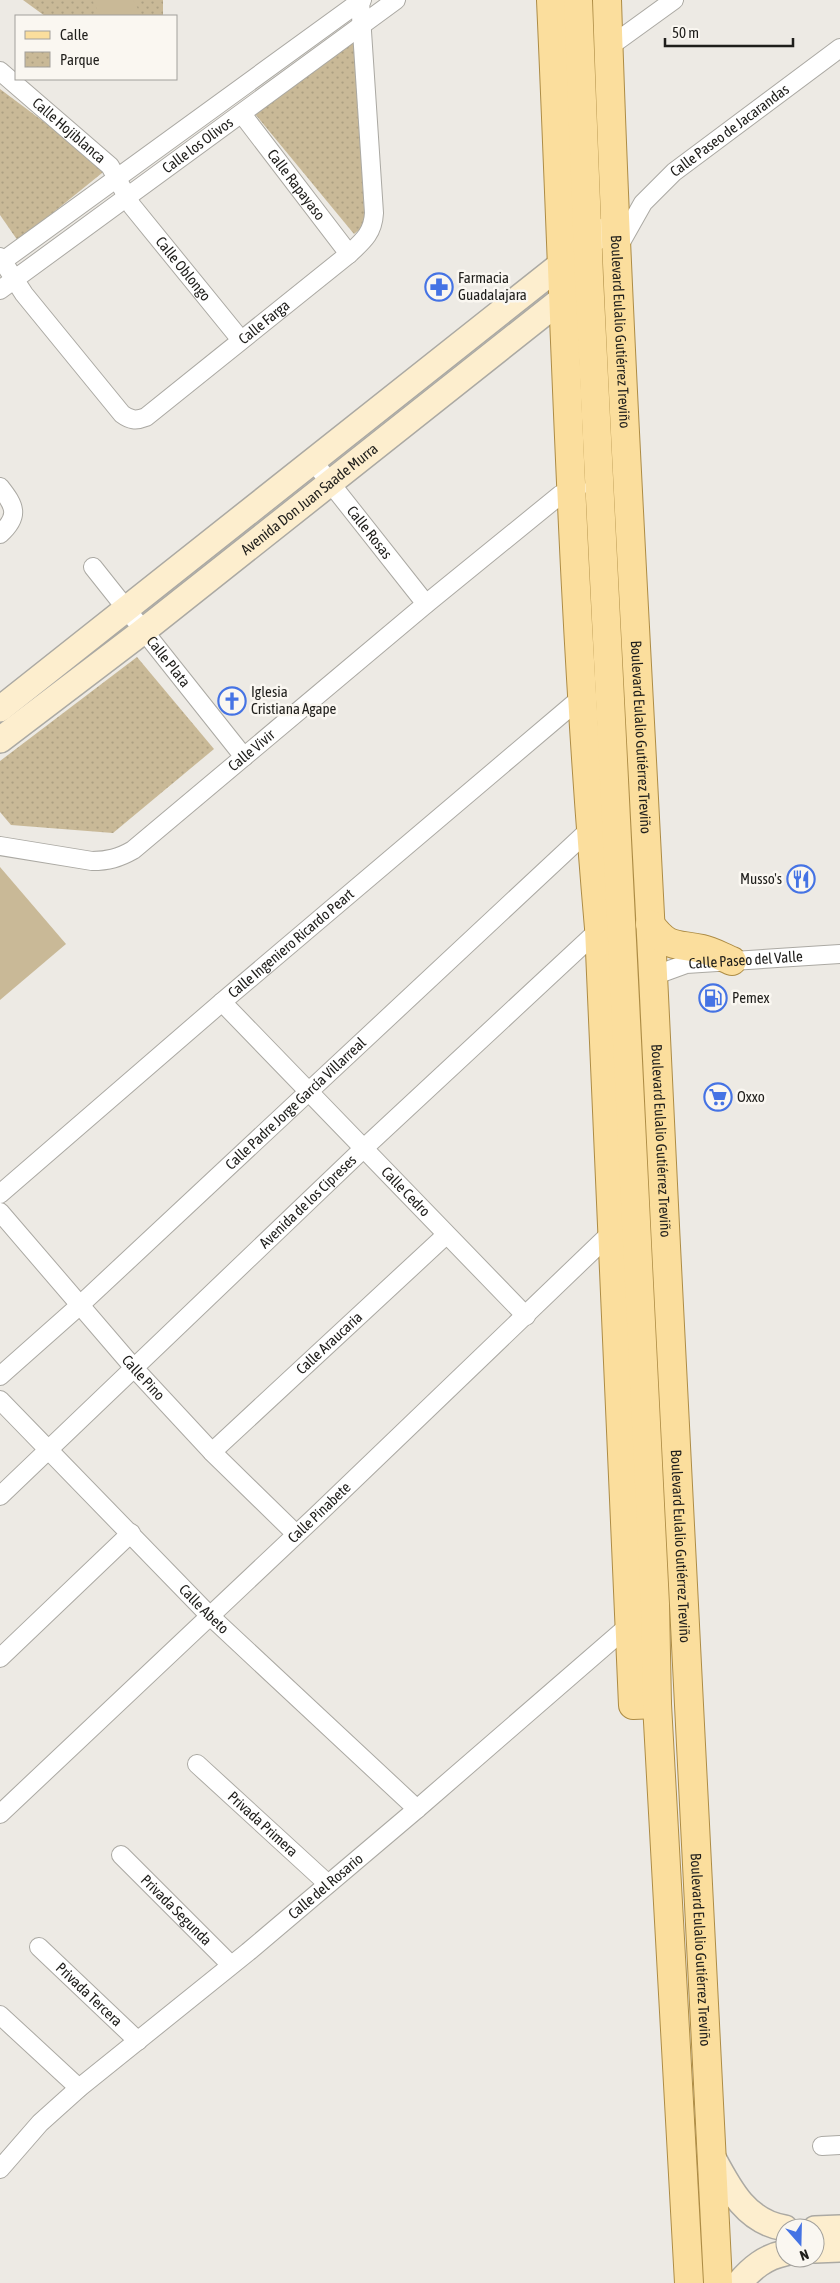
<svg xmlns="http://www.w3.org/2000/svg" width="840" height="2283" font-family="'Asap Condensed',sans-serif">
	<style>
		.park { fill: url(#park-dots) }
		.pitch { fill: #c9b997 }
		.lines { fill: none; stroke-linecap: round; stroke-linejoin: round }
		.street-casing { stroke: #aba9a3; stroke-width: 20 }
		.secondary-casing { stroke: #aba9a3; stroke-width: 28 }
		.primary-casing { stroke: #ad8c45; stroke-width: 30 }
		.street { stroke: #fff; stroke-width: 18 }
		.secondary { stroke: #fdeece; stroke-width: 25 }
		.primary { stroke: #fbde9d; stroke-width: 28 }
		.labels { text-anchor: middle; stroke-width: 5; stroke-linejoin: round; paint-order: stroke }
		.street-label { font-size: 15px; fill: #1f1e1b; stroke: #faf7f1 }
		.poi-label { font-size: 15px; fill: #1f1e1b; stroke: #faf7f1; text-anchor: start }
	</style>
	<defs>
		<pattern id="park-dots" width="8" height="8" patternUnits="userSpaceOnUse" patternTransform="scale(1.25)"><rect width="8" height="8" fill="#c9b997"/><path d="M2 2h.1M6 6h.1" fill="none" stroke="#ac9f82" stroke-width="1.8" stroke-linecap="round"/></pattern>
	</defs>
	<rect width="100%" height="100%" fill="#edeae4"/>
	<g class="park">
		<path d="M 23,0 L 163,0 L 163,16 L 45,16 Z"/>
		<path d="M 354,37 L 365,225 L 354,234 L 255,114 Z"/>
		<path d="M 0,89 L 107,169 L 18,241 L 0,215 Z"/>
		<path d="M 137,657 L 214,749 L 113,833 L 11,825 L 0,812 L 0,761 Z"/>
	</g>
	<g class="pitch">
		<path d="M 92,0 L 133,0 L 142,16 L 101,16 Z"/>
		<path d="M 0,867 L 66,944 L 0,1000 Z"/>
	</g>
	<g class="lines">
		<g class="street-casing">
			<g id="street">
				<path d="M 609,47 L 674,0"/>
				<path id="s1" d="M 0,71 L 110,166 L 132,206 L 241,340"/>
				<path id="s2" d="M 242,114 L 349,254"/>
				<path id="s3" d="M 617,249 L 643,203 L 674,172 L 840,48"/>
				<path id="s4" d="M 0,257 L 24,294 L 122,414 C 130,420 136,421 146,417 L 349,254 C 363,241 373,233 374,213 L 360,1"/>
				<path d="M 0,263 L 362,0"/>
				<path id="s5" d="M 0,290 L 396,0"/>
				<path id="s6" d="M 313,461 L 426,604"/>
				<path d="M 0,487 C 15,506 20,516 0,534"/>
				<path id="s7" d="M 93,567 L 244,757"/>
				<path id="s8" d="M 0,846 L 92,861 C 108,861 119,858 133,850 L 426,604 L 560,495 L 578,488"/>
				<path id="s9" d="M 653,976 L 686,964 L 840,954"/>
				<path id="s10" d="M 222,1002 L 526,1316"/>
				<path id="s11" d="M 0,1194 L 222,1002 L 583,696"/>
				<path id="s12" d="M 0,1212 L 134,1368 L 212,1452 L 296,1534"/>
				<path id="s13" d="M 0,1376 L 79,1306 L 590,829"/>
				<path id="s14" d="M 0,1400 L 209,1615 L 417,1809"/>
				<path id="s15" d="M 212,1452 L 446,1235"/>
				<path id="s16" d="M 0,1496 L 363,1149 L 604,925"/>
				<path d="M 0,1658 L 131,1533"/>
				<path id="s17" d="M 197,1764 L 328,1884"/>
				<path id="s18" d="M 0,1814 L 316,1516 L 615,1229"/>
				<path id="s19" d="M 121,1855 L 231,1965"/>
				<path id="s20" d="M 39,1947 L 138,2041"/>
				<path d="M 0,2015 L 79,2088"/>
				<path d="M 822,2146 L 840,2145"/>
				<path id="s21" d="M 0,2169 L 40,2123 L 79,2088 L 248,1952 L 417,1809 L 635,1620"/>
			</g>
		</g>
		<g class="secondary-casing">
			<g id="secondary">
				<path d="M 0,709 L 588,243 L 614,225"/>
				<path id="s22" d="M 0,740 L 142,632 L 576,288"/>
				<path d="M 711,2154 C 728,2186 745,2222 785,2228"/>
				<path d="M 815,2229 L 840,2228"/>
				<path d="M 815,2250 L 840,2249"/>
				<path d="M 739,2283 C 752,2268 765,2257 785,2253"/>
			</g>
		</g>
		<g class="primary-casing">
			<g id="primary">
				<path d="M 551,0 C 565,309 572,620 599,928 L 633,1705 L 657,1704"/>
				<path d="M 578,0 L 589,277 L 655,1604 L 657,1704 L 689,2283"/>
				<path id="s23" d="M 607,0 C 617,325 637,650 653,975 C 674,1411 694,1847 718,2283"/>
				<path d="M 650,924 C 669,949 674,943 702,949 C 712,951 722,957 732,961"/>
			</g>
		</g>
		<use href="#street" class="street"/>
		<use href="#secondary" class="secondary"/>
		<use href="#primary" class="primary"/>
	</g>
	<defs>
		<g id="pharmacy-ring" transform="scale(1.4375)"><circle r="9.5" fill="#faf7f1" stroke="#4573e4" stroke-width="1.5"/><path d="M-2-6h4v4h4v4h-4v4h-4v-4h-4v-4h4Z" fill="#4573e4"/></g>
		<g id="church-ring" transform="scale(1.4375)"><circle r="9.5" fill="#faf7f1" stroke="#4573e4" stroke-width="1.5"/><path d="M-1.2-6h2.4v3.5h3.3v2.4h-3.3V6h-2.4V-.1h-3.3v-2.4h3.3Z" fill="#4573e4"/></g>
		<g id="restaurant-ring" transform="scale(1.4375)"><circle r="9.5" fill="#faf7f1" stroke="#4573e4" stroke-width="1.5"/><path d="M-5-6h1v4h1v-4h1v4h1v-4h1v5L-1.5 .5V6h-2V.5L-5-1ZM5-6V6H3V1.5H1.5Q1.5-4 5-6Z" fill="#4573e4"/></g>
		<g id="fuel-ring" transform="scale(1.4375)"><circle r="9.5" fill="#faf7f1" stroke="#4573e4" stroke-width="1.5"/><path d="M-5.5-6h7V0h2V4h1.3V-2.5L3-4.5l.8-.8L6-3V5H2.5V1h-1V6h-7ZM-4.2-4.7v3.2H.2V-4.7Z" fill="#4573e4"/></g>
		<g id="supermarket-ring" transform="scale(1.4375)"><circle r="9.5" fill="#faf7f1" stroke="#4573e4" stroke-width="1.5"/><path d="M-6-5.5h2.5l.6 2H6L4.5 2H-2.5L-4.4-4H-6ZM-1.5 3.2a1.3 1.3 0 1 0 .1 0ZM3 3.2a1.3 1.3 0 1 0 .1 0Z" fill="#4573e4"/></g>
	</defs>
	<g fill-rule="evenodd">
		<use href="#pharmacy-ring" x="439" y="287"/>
		<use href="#church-ring" x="232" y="701"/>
		<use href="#restaurant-ring" x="801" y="879"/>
		<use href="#fuel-ring" x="713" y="998"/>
		<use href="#supermarket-ring" x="718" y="1097"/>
	</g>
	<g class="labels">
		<g class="street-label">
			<text dy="5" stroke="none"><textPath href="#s1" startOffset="91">Calle Hojiblanca</textPath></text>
			<text dy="5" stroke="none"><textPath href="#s3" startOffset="166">Calle Paseo de Jacarandas</textPath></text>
			<text dy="5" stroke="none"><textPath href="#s5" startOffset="245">Calle los Olivos</textPath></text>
			<text dy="5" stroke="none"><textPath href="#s2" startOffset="89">Calle Rapayaso</textPath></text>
			<text dy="5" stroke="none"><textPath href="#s1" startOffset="272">Calle Oblongo</textPath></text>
			<text dy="5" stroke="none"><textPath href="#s4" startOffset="376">Calle Farga</textPath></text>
			<text dy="5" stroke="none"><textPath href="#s23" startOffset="332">Boulevard Eulalio Gutiérrez Treviño</textPath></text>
			<text dy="5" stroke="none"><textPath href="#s22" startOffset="392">Avenida Don Juan Saade Murra</textPath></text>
			<text dy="5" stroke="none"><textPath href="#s6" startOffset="91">Calle Rosas</textPath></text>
			<text dy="5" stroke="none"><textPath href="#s7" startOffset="121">Calle Plata</textPath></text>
			<text dy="5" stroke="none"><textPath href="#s23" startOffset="738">Boulevard Eulalio Gutiérrez Treviño</textPath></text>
			<text dy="5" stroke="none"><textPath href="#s8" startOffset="291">Calle Vivir</textPath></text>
			<text dy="5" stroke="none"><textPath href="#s11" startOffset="384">Calle Ingeniero Ricardo Peart</textPath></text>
			<text dy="5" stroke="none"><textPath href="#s9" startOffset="95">Calle Paseo del Valle</textPath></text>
			<text dy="5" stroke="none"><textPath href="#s13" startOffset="402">Calle Padre Jorge García Villarreal</textPath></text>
			<text dy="5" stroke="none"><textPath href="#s23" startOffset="1142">Boulevard Eulalio Gutiérrez Treviño</textPath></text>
			<text dy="5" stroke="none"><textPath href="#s10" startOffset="264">Calle Cedro</textPath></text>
			<text dy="5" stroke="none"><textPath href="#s16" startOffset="426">Avenida de los Cipreses</textPath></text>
			<text dy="5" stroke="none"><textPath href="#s15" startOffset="160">Calle Araucaria</textPath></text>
			<text dy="5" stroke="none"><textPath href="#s12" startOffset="219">Calle Pino</textPath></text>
			<text dy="5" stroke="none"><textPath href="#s18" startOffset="439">Calle Pinabete</textPath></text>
			<text dy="5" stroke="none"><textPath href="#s23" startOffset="1548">Boulevard Eulalio Gutiérrez Treviño</textPath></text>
			<text dy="5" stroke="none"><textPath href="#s14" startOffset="292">Calle Abeto</textPath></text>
			<text dy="5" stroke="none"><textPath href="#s17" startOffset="89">Privada Primera</textPath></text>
			<text dy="5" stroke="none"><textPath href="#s21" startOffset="432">Calle del Rosario</textPath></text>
			<text dy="5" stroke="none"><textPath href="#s19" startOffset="78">Privada Segunda</textPath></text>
			<text dy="5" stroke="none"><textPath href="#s23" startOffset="1952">Boulevard Eulalio Gutiérrez Treviño</textPath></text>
			<text dy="5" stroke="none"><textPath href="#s20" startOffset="69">Privada Tercera</textPath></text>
		</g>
		<g class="poi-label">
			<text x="458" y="283">Farmacia<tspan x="458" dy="17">Guadalajara</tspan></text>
			<text x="251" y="697">Iglesia<tspan x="251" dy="17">Cristiana Agape</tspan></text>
			<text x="782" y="884" text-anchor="end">Musso's</text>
			<text x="732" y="1003">Pemex</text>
			<text x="737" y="1102">Oxxo</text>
		</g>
	</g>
	<rect x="15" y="15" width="162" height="65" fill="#faf7f1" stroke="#a2a09b"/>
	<rect x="25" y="31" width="25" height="8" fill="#fbde9d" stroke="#a2a09b"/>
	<text x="60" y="40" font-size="15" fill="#1f1e1b">Calle</text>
	<rect x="25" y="52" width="25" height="15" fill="url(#park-dots)" stroke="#a2a09b"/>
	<text x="60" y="65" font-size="15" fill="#1f1e1b">Parque</text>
	<g transform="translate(800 2243) rotate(160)"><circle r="24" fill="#faf7f1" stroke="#a2a09b"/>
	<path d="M0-4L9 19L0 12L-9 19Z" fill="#4573e4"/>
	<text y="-8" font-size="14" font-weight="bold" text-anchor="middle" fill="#1f1e1b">N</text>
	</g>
	<path d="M665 38v8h128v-8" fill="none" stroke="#1f1e1b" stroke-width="2.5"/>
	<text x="672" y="38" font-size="15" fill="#1f1e1b" stroke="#faf7f1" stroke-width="4" paint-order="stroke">50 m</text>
</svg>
